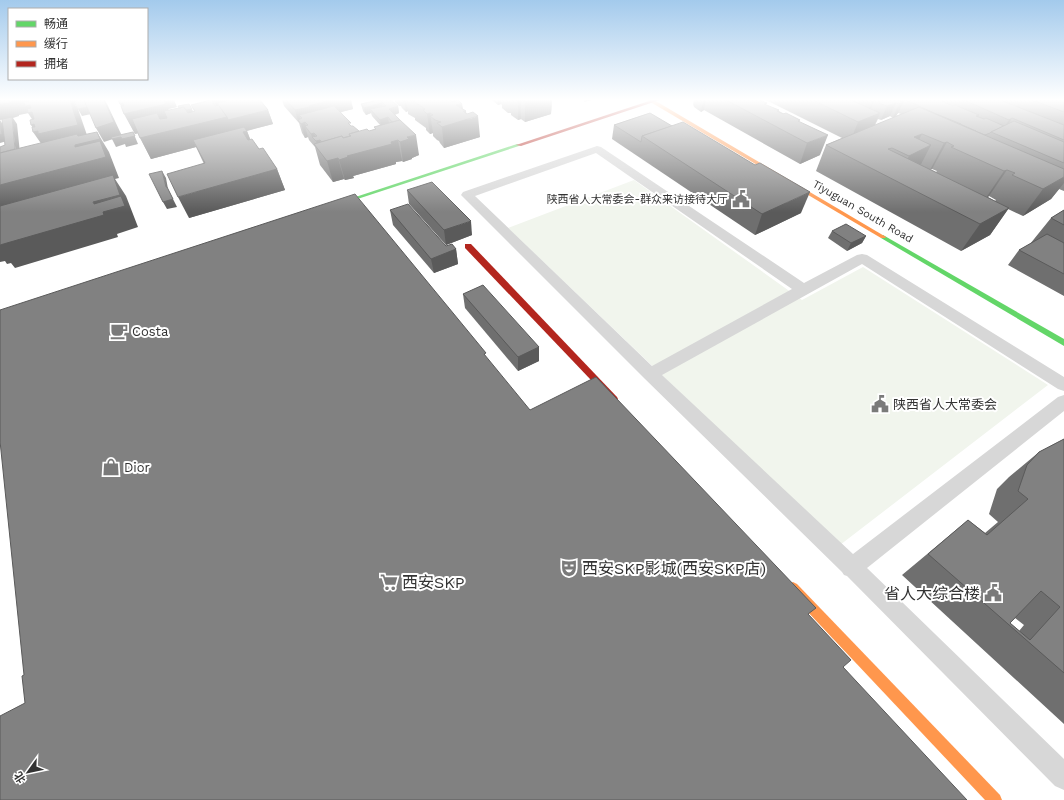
<svg xmlns="http://www.w3.org/2000/svg" width="1064" height="800" font-family="'Work Sans','Noto Sans SC',sans-serif">
	<style>
		.green { fill: #f1f5ed }
		.lines { fill: none; stroke-linecap: round; stroke-linejoin: round }
		.lane { fill: #d7d7d7; fill-rule: evenodd }
		.fast { fill: #63d668; fill-rule: evenodd }
		.slow { fill: #ff974d; fill-rule: evenodd }
		.jam { fill: #b3261e; fill-rule: evenodd }
		.wall { fill: #6f6f6f; fill-rule: evenodd }
		.shaded-wall { fill: #5a5a5a; fill-rule: evenodd }
		.building { fill: #818181; stroke: #5a5a5a; fill-rule: evenodd }
		.labels { text-anchor: middle; stroke-width: 4; stroke-linejoin: round; paint-order: stroke }
		.far-poi-label { font-size: 11px; fill: #333; stroke: #fff; text-anchor: end }
		.far-street-label { font-size: 11px; fill: #333; stroke: #fff }
		.poi-label { font-size: 13px; fill: #333; stroke: #fff; text-anchor: start }
		.near-poi-label { font-size: 16px; fill: #333; stroke: #fff; text-anchor: start }
	</style>
	<rect width="100%" height="100%" fill="#fff"/>
	<path class="green" d="M 634,180 L 802,300 L 863,267 L 1048,385 L 840,545 L 508,228 Z"/>
	<g class="lines">
		<path class="lane" d="M 597,146 L 601,147 L 804,283 L 857,255 L 862,254 L 867,255 L 1064,377 L 1064,391 L 1058,389 L 862,264 L 662,375 L 853,554 L 1058,397 L 1064,395 L 1064,411 L 867,568 L 1064,759 L 1064,790 L 1055,786 L 847,576 L 844,575 L 842,572 L 644,378 L 461,195 L 463,192 ZM 596,153 L 792,289 L 652,366 L 475,196 Z"/>
		<g class="fast">
			<path d="M 517,144 L 522,145 L 330,208 L 328,209 L 325,207 Z"/>
			<path d="M 883,235 L 1064,339 L 1064,346 L 881,238 L 881,236 Z"/>
		</g>
		<g class="slow">
			<path d="M 647,100 L 654,100 L 886,237 L 885,238 L 881,238 Z"/>
			<path d="M 793,582 L 797,584 L 1000,795 L 1002,800 L 985,800 L 789,592 L 787,588 L 789,584 Z"/>
		</g>
		<g class="jam">
			<path d="M 652,100 L 660,100 L 521,146 L 516,145 Z"/>
			<path d="M 465,244 L 471,244 L 617,397 L 618,399 L 617,401 L 611,401 L 465,248 Z"/>
		</g>
	</g>
	<g class="wall">
		<path d="M 207,100 L 260,100 L 268,110 L 273,124 L 247,131 L 250,139 L 277,169 L 285,190 L 189,218 L 204,164 L 196,147 L 151,159 L 138,133 L 135,134 L 120,104 L 177,107 L 168,109 L 169,110 L 193,112 L 194,111 L 191,105 L 207,101 Z"/>
		<path d="M 282,100 L 351,100 L 353,109 L 341,112 L 351,126 L 359,131 L 369,131 L 375,129 L 374,127 L 380,125 L 372,116 L 371,113 L 366,115 L 363,111 L 361,104 L 378,100 L 398,106 L 399,113 L 395,115 L 419,155 L 412,158 L 412,159 L 403,162 L 402,161 L 396,162 L 396,164 L 353,176 L 354,178 L 345,180 L 344,179 L 333,182 L 320,165 L 315,147 L 309,140 L 308,137 L 305,138 L 302,133 L 299,123 L 284,106 Z"/>
		<path d="M 395,100 L 455,100 L 455,101 L 462,104 L 463,109 L 466,111 L 466,114 L 480,137 L 444,148 L 440,143 L 439,141 L 437,140 L 433,136 L 433,133 L 430,134 L 426,130 L 426,128 L 415,120 L 415,118 L 408,114 L 408,111 L 406,112 L 402,108 L 401,106 L 399,106 L 395,102 Z"/>
		<path d="M 492,100 L 552,100 L 551,114 L 525,122 L 521,119 L 518,120 L 511,115 L 511,113 L 508,113 L 502,108 L 502,105 L 501,104 L 498,105 Z"/>
		<path d="M 694,100 L 759,100 L 766,105 L 779,110 L 779,111 L 800,122 L 820,155 L 800,164 L 704,110 L 701,112 L 694,107 L 693,104 Z"/>
		<path d="M 766,100 L 1064,100 L 1064,191 L 1059,189 L 1051,199 L 1023,216 L 1008,209 L 990,235 L 961,251 L 816,171 L 826,145 L 842,138 ZM 898,113 L 901,114 L 896,116 ZM 890,116 L 893,118 L 875,125 L 878,119 L 881,120 ZM 930,169 L 932,169 L 937,171 L 936,172 ZM 989,196 L 996,200 L 995,201 L 988,197 Z"/>
		<path d="M 650,113 L 801,213 L 755,235 L 612,139 L 614,125 Z"/>
		<path d="M 407,190 L 472,235 L 446,245 L 409,204 Z"/>
		<path d="M 390,210 L 446,246 L 456,249 L 458,264 L 434,273 L 393,225 Z"/>
		<path d="M 1064,210 L 1064,296 L 1008,265 L 1019,250 L 1030,244 L 1051,218 Z"/>
		<path d="M 832,231 L 866,236 L 862,243 L 847,251 L 828,238 Z"/>
		<path d="M 463,294 L 539,347 L 539,361 L 518,371 L 465,308 Z"/>
		<path d="M 1064,439 L 1064,724 L 902,575 L 968,520 L 985,533 L 998,522 L 989,514 L 997,489 L 1009,477 L 1039,452 ZM 1015,618 L 1024,625 L 1019,631 L 1010,623 Z"/>
	</g>
	<g class="shaded-wall">
		<path d="M 16,100 L 39,100 L 41,133 L 28,113 L 29,113 L 19,115 L 19,116 L 13,118 L 17,124 L 21,163 L 16,155 L 12,118 L 0,120 L 0,104 Z"/>
		<path d="M 65,100 L 88,100 L 85,102 L 75,104 L 74,103 L 78,109 L 89,141 L 97,132 L 109,152 L 119,178 L 115,179 L 126,196 L 138,227 L 117,234 L 118,237 L 15,268 L 11,263 L 7,264 L 5,261 L 0,262 L 0,245 L 94,204 L 93,202 L 0,206 L 0,185 L 47,152 L 33,132 L 35,131 L 31,125 Z"/>
		<path d="M 104,100 L 105,100 L 108,106 L 122,136 L 104,142 L 96,128 Z"/>
		<path d="M 119,100 L 174,100 L 177,107 L 168,109 L 175,124 L 268,110 L 273,124 L 234,134 L 193,140 L 196,147 L 151,159 L 140,138 L 163,127 L 135,134 L 124,114 L 125,113 L 120,104 Z"/>
		<path d="M 214,100 L 250,100 L 217,103 L 221,112 L 219,113 Z"/>
		<path d="M 331,100 L 351,100 L 353,109 L 313,119 L 305,123 L 307,129 L 305,126 L 308,137 L 305,138 L 301,124 L 298,121 L 295,110 L 309,106 ZM 299,115 L 302,118 L 302,123 Z"/>
		<path d="M 404,100 L 406,100 L 408,111 L 406,112 Z"/>
		<path d="M 498,100 L 501,100 L 501,104 L 498,105 Z"/>
		<path d="M 518,100 L 521,100 L 521,119 L 518,120 Z"/>
		<path d="M 533,100 L 552,100 L 551,114 L 525,122 L 525,102 Z"/>
		<path d="M 585,100 L 592,100 L 584,102 Z"/>
		<path d="M 703,100 L 706,100 L 704,110 L 701,112 Z"/>
		<path d="M 873,100 L 875,100 L 869,113 L 867,114 Z"/>
		<path d="M 903,100 L 905,100 L 898,113 L 896,116 L 893,118 L 900,101 Z"/>
		<path d="M 98,102 L 91,114 L 82,116 L 78,109 Z"/>
		<path d="M 382,103 L 383,110 L 370,109 L 371,113 L 366,115 L 364,108 Z"/>
		<path d="M 896,103 L 890,116 L 881,120 L 887,106 Z"/>
		<path d="M 462,104 L 464,121 L 463,111 L 466,111 L 467,120 L 478,116 L 480,137 L 444,148 L 442,127 L 456,105 Z"/>
		<path d="M 398,106 L 399,113 L 390,116 L 389,109 Z"/>
		<path d="M 192,109 L 195,116 L 181,111 Z"/>
		<path d="M 430,113 L 433,133 L 430,134 L 427,114 Z"/>
		<path d="M 880,113 L 871,133 L 850,142 L 858,122 Z"/>
		<path d="M 388,117 L 389,124 L 381,127 L 380,120 Z"/>
		<path d="M 1012,118 L 1006,129 L 1004,128 L 1009,120 Z"/>
		<path d="M 0,120 L 4,126 L 7,141 L 0,143 Z"/>
		<path d="M 247,131 L 255,152 L 243,132 Z"/>
		<path d="M 133,132 L 138,144 L 126,147 L 125,144 L 116,147 L 112,139 Z"/>
		<path d="M 314,133 L 317,141 L 320,140 L 324,154 L 318,149 L 316,141 L 312,137 L 311,134 Z"/>
		<path d="M 922,134 L 911,155 L 931,145 L 917,172 L 896,180 L 909,156 L 914,137 Z"/>
		<path d="M 416,135 L 419,155 L 412,158 L 412,159 L 403,162 L 400,142 L 407,137 Z"/>
		<path d="M 828,135 L 820,155 L 800,164 L 807,143 Z"/>
		<path d="M 398,140 L 402,161 L 396,162 L 396,164 L 353,176 L 354,178 L 345,180 L 339,160 L 347,156 Z"/>
		<path d="M 947,142 L 932,169 L 930,170 L 944,143 Z"/>
		<path d="M 338,158 L 344,179 L 333,182 L 327,161 Z"/>
		<path d="M 277,169 L 285,190 L 189,218 L 178,197 Z"/>
		<path d="M 1007,170 L 989,196 L 986,198 L 1004,171 Z"/>
		<path d="M 162,171 L 166,178 L 168,189 L 177,207 L 167,209 L 163,202 L 166,187 Z"/>
		<path d="M 1064,177 L 1064,183 L 1051,199 L 1023,216 L 1043,189 Z"/>
		<path d="M 810,192 L 801,213 L 755,235 L 762,214 Z"/>
		<path d="M 1009,208 L 990,235 L 961,251 L 980,224 Z"/>
		<path d="M 471,221 L 472,235 L 446,245 L 444,230 Z"/>
		<path d="M 866,236 L 862,243 L 847,251 L 851,243 Z"/>
		<path d="M 456,249 L 458,264 L 434,273 L 431,259 Z"/>
		<path d="M 539,347 L 539,361 L 518,371 L 518,357 Z"/>
	</g>
	<g class="building">
		<path d="M 0,100 L 16,100 L 10,101 L 10,103 L 0,104 Z"/>
		<path d="M 29,100 L 70,100 L 78,125 L 38,134 L 38,131 L 33,132 L 32,127 L 35,127 L 34,124 L 31,125 L 30,120 L 34,119 L 32,112 L 28,113 L 27,109 L 31,108 L 30,105 L 25,106 L 24,102 L 29,101 Z"/>
		<path d="M 79,100 L 84,100 L 87,107 L 78,109 L 74,102 Z"/>
		<path d="M 84,100 L 104,100 L 114,122 L 96,128 Z"/>
		<path d="M 118,100 L 163,100 L 166,104 L 124,114 L 121,106 L 124,106 L 123,103 L 120,104 Z"/>
		<path d="M 163,100 L 174,100 L 165,102 Z"/>
		<path d="M 211,100 L 215,106 L 219,105 L 227,117 L 140,138 L 132,119 L 157,113 L 160,119 L 167,118 L 164,111 L 184,107 L 188,113 L 195,111 L 191,105 Z"/>
		<path d="M 231,100 L 260,100 L 268,110 L 228,120 L 227,117 L 217,103 Z"/>
		<path d="M 286,100 L 331,100 L 309,106 L 310,107 L 295,110 Z"/>
		<path d="M 378,100 L 391,100 L 398,106 L 389,109 L 401,121 L 400,120 L 392,122 L 388,117 L 380,120 L 370,109 L 386,106 L 380,100 L 382,103 L 364,108 L 361,104 Z"/>
		<path d="M 412,100 L 449,100 L 452,102 L 458,100 L 462,104 L 456,105 L 466,111 L 463,111 L 467,114 L 473,112 L 478,116 L 442,127 L 437,123 L 441,122 L 435,120 L 430,116 L 433,115 L 430,113 L 427,114 L 423,110 L 425,109 Z"/>
		<path d="M 522,100 L 533,100 L 525,102 Z"/>
		<path d="M 726,100 L 759,100 L 767,103 L 764,104 L 779,110 L 777,111 L 783,114 L 786,113 L 800,120 L 798,121 L 828,135 L 807,143 Z"/>
		<path d="M 813,100 L 851,100 L 880,113 L 858,122 Z"/>
		<path d="M 877,100 L 903,100 L 900,101 L 903,102 L 899,104 L 896,103 L 887,106 L 878,103 L 880,102 Z"/>
		<path d="M 906,100 L 940,100 L 953,106 L 955,105 L 979,115 L 976,116 L 984,119 L 986,118 L 1004,126 L 991,132 L 990,133 L 985,135 L 975,131 L 976,131 L 960,124 L 961,124 L 934,113 Z"/>
		<path d="M 964,100 L 1000,100 L 1064,125 L 1064,140 L 1012,118 L 1009,120 Z"/>
		<path d="M 1032,100 L 1064,100 L 1064,112 Z"/>
		<path d="M 189,104 L 192,109 L 186,110 L 184,107 L 179,108 L 178,106 Z"/>
		<path d="M 334,106 L 351,123 L 348,123 L 351,126 L 353,126 L 359,131 L 349,134 L 350,136 L 343,138 L 342,136 L 322,142 L 320,140 L 316,141 L 312,137 L 317,136 L 314,133 L 311,134 L 305,126 L 308,125 L 305,122 L 301,124 L 298,120 L 302,118 L 299,115 Z"/>
		<path d="M 919,107 L 1064,169 L 1064,177 L 1043,189 L 1012,175 L 1015,173 L 1007,170 L 1004,171 L 951,147 L 954,146 L 947,142 L 944,143 L 922,134 L 914,137 L 931,145 L 909,156 L 892,148 L 888,149 L 1009,208 L 980,224 L 826,145 Z"/>
		<path d="M 650,113 L 672,126 L 642,136 L 641,142 L 614,125 Z"/>
		<path d="M 12,117 L 15,149 L 0,153 L 0,147 L 5,145 L 2,119 Z"/>
		<path d="M 400,120 L 416,135 L 407,137 L 409,139 L 400,142 L 398,140 L 391,142 L 392,144 L 347,156 L 348,157 L 339,160 L 338,158 L 327,161 L 314,144 L 342,136 L 343,138 L 351,136 L 349,134 L 367,129 L 369,131 L 376,129 L 374,127 Z"/>
		<path d="M 1014,121 L 1064,142 L 1064,163 L 991,132 Z"/>
		<path d="M 683,122 L 755,165 L 760,163 L 810,192 L 762,214 L 642,136 Z"/>
		<path d="M 0,124 L 2,134 L 0,135 Z"/>
		<path d="M 244,127 L 247,131 L 243,132 L 248,140 L 252,139 L 259,149 L 263,148 L 277,169 L 178,197 L 167,174 L 205,163 L 193,140 Z"/>
		<path d="M 97,132 L 100,139 L 75,145 L 75,147 L 100,141 L 106,157 L 0,185 L 0,153 L 77,134 L 78,136 Z"/>
		<path d="M 133,132 L 135,136 L 122,139 L 121,137 L 112,139 L 111,137 Z"/>
		<path d="M 162,171 L 166,187 L 167,187 L 173,199 L 163,202 L 149,174 Z"/>
		<path d="M 113,175 L 120,195 L 93,202 L 94,204 L 121,196 L 125,206 L 103,212 L 104,215 L 0,245 L 0,206 Z"/>
		<path d="M 432,182 L 471,221 L 444,230 L 407,190 Z"/>
		<path d="M 355,194 L 486,353 L 484,354 L 530,410 L 596,377 L 816,608 L 808,614 L 851,660 L 843,667 L 967,800 L 0,800 L 0,716 L 25,703 L 22,676 L 24,675 L 0,441 L 0,310 Z"/>
		<path d="M 408,204 L 446,246 L 452,244 L 456,249 L 431,259 L 390,210 Z"/>
		<path d="M 1064,210 L 1064,225 L 1051,218 Z"/>
		<path d="M 846,224 L 866,236 L 851,243 L 832,231 Z"/>
		<path d="M 1047,234 L 1064,243 L 1064,274 L 1019,250 Z"/>
		<path d="M 483,285 L 539,347 L 518,357 L 463,294 Z"/>
		<path d="M 1064,439 L 1064,673 L 928,554 L 968,520 L 987,535 L 1028,499 L 1018,491 L 1027,465 L 1039,452 ZM 1041,591 L 1060,607 L 1030,640 L 1010,623 Z"/>
	</g>
	<linearGradient id="sky" x2="0" y2="1"><stop stop-color="#a3caec"/><stop offset="0.47" stop-color="#fff"/><stop offset="1" stop-color="#fff" stop-opacity="0"/></linearGradient>
	<rect width="1064" height="212" fill="url(#sky)"/>
	<defs>
		<g id="civic-bare" transform="scale(1.38)"><path d="M-.6-6.5H3V-4.5H.6V-3L4-1V1h2V6H-6V1h2V-1L-.6-3ZM-1.2 2.5V6h2.4V2.5Z" fill="#7a7a7a" stroke="#fff" stroke-width="2.5" paint-order="stroke"/></g>
		<g id="cafe-bare" transform="scale(1.38)"><path d="M-5.5-4.5H6V0H3Q3 3.5 0 3.5H-2.5Q-5.5 3.5-5.5 0ZM3-3.2v2h1.7v-2ZM-6 4.5H4V6H-6Z" fill="#7a7a7a" stroke="#fff" stroke-width="2.5" paint-order="stroke"/></g>
		<g id="shop-bare" transform="scale(1.38)"><path d="M-5-2.5h2.3a2.7 3.5 0 0 1 5.4 0H5L5.5 6h-11ZM-1.5-2.5h3a1.5 2.3 0 0 0-3 0Z" fill="#7a7a7a" stroke="#fff" stroke-width="2.5" paint-order="stroke"/></g>
		<g id="theatre-bare" transform="scale(1.38)"><path d="M-5-5.5Q0-4 5-5.5V0Q5 5 0 6Q-5 5-5 0ZM-3.3-2.5H-1v1.5H-3.3ZM1-2.5H3.3v1.5H1ZM-2.8 1Q0 5.5 2.8 1Z" fill="#7a7a7a" stroke="#fff" stroke-width="2.5" paint-order="stroke"/></g>
		<g id="supermarket-bare" transform="scale(1.38)"><path d="M-6-5.5h2.5l.6 2H6L4.5 2H-2.5L-4.4-4H-6ZM-1.5 3.2a1.3 1.3 0 1 0 .1 0ZM3 3.2a1.3 1.3 0 1 0 .1 0Z" fill="#7a7a7a" stroke="#fff" stroke-width="2.5" paint-order="stroke"/></g>
	</defs>
	<g fill-rule="evenodd">
		<use href="#civic-bare" x="741" y="199"/>
		<use href="#cafe-bare" x="119" y="331"/>
		<use href="#civic-bare" x="880" y="404"/>
		<use href="#shop-bare" x="111" y="467"/>
		<use href="#theatre-bare" x="569" y="568"/>
		<use href="#supermarket-bare" x="389" y="582"/>
		<use href="#civic-bare" x="993" y="593"/>
	</g>
	<g class="labels">
		<g class="far-poi-label">
			<text x="728" y="203">陕西省人大常委会-群众来访接待大厅</text>
		</g>
		<g class="far-street-label">
			<text transform="translate(863 211) rotate(30)" y="4">Tiyuguan South Road</text>
		</g>
		<g class="poi-label">
			<text x="132" y="336">Costa</text>
			<text x="893" y="409">陕西省人大常委会</text>
			<text x="124" y="472">Dior</text>
		</g>
		<g class="near-poi-label">
			<text x="582" y="574">西安SKP影城(西安SKP店)</text>
			<text x="402" y="588">西安SKP</text>
			<text x="980" y="599" text-anchor="end">省人大综合楼</text>
		</g>
	</g>
	<rect x="8" y="8" width="140" height="72" fill="#ffffff" stroke="#adadad"/>
	<rect x="16" y="21" width="20" height="6" fill="#63d668" stroke="#adadad"/>
	<text x="44" y="28" font-size="12" fill="#333333">畅通</text>
	<rect x="16" y="41" width="20" height="6" fill="#ff974d" stroke="#adadad"/>
	<text x="44" y="48" font-size="12" fill="#333333">缓行</text>
	<rect x="16" y="61" width="20" height="6" fill="#b3261e" stroke="#adadad"/>
	<text x="44" y="68" font-size="12" fill="#333333">拥堵</text>
	<g transform="translate(28 772) rotate(237)" stroke="#ffffff" stroke-width="3" paint-order="stroke">
	<path d="M0-3L7 15L0 10L-7 15Z" fill="#333333"/>
	<text y="-6" font-size="11" font-weight="bold" text-anchor="middle" fill="#333333">北</text>
	</g>
</svg>
